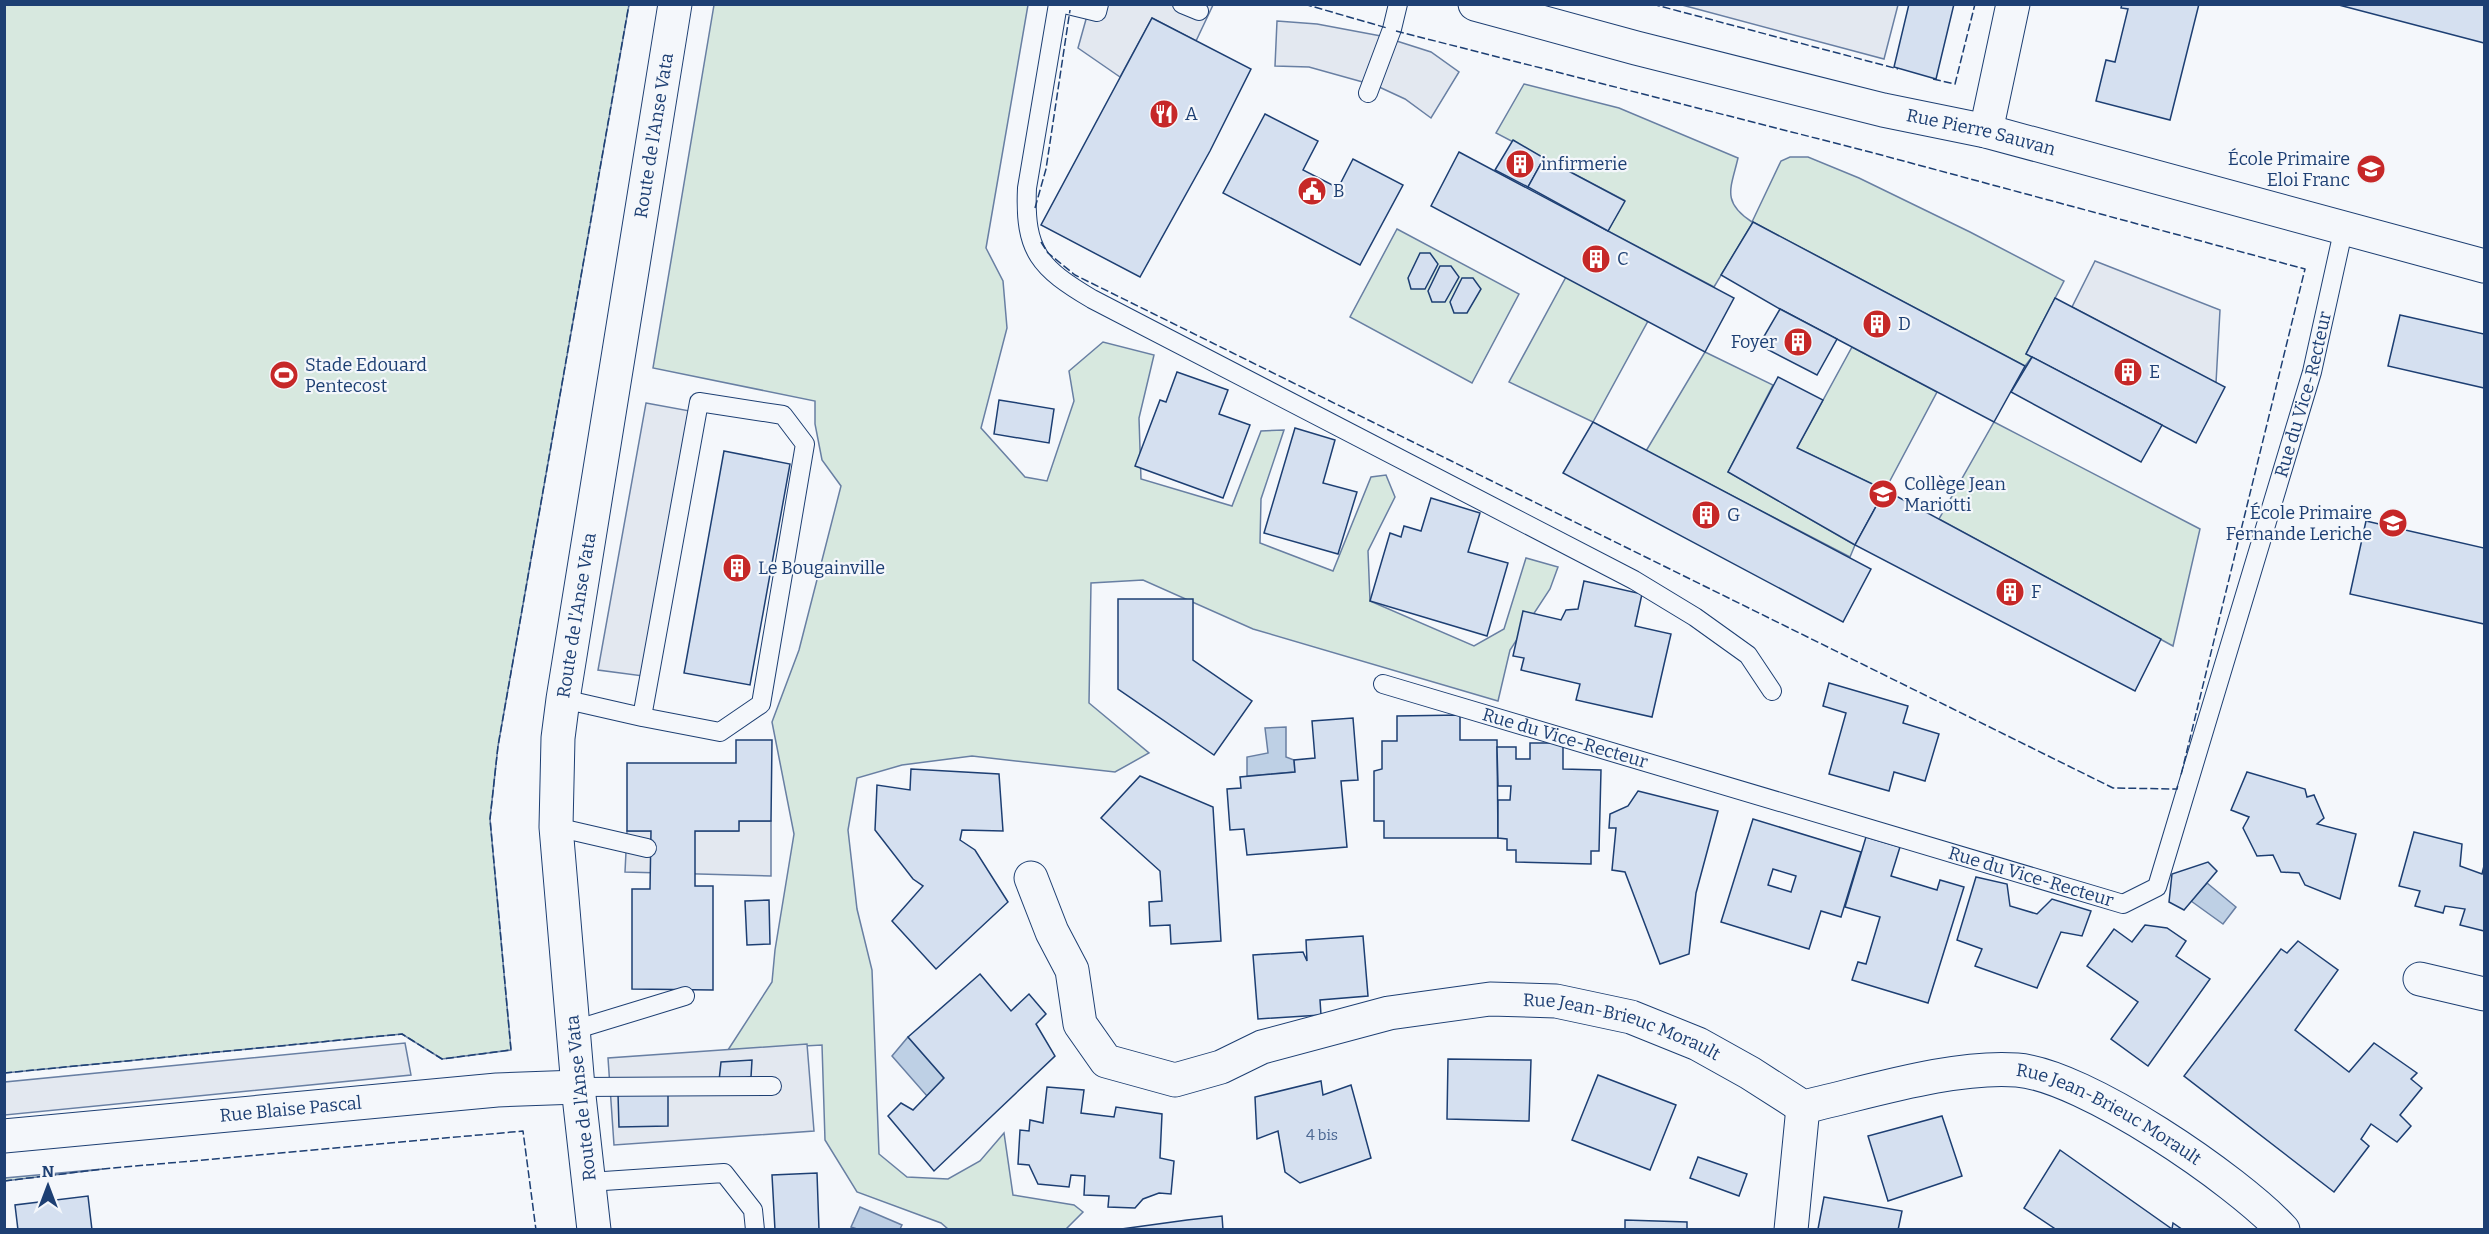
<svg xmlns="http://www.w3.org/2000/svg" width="2489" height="1234" font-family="Bitter,serif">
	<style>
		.green { fill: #d7e8df; stroke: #687fa3; stroke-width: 1.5 }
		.parking { fill: #e3e8f0; stroke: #687fa3; stroke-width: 1.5 }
		.water { fill: #bed0e5; stroke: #687fa3; stroke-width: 1.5 }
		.building { fill: #d5e0f0; stroke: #1d3f73; stroke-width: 1.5; fill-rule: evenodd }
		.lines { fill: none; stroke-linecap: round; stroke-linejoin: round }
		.lane-casing { stroke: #1d3f73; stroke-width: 20 }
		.street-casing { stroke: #1d3f73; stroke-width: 35 }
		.primary-casing { stroke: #1d3f73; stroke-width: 35 }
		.lane { stroke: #f4f7fb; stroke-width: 18 }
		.street { stroke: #f4f7fb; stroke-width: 33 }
		.primary { stroke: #f4f7fb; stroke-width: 33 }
		.fence { stroke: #1d3f73; stroke-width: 1.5; stroke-dasharray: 8 3; stroke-linecap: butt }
		.labels { text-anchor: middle; stroke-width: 4.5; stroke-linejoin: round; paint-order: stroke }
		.number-label { font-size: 15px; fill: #4b6792 }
		.poi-label { font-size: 18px; fill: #1d3f73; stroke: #f4f7fb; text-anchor: start }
		.street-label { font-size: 18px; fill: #1d3f73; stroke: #f4f7fb }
	</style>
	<rect width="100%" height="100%" fill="#f4f7fb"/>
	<g class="green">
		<path d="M 5,4 L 629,5 L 498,746 L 490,819 L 511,1050 L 442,1059 L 402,1034 L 5,1073 Z"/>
		<path d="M 714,5 L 1028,5 L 986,248 L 1003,281 L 1007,328 L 981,428 L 1025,477 L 1047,481 L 1074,401 L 1069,371 L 1103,342 L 1154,355 L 1139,418 L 1141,479 L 1232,506 L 1261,431 L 1284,430 L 1261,499 L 1260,543 L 1333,571 L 1371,477 L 1386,475 L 1395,497 L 1368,551 L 1370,601 L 1474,646 L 1504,629 L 1526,558 L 1558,567 L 1550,589 L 1510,650 L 1498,701 L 1253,629 L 1143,580 L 1091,583 L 1089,703 L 1149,753 L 1115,772 L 972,756 L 902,765 L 857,778 L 848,830 L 857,909 L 872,970 L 879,1154 L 907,1177 L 948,1179 L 980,1161 L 1004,1133 L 1013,1195 L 1074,1205 L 1083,1212 L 1066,1229 L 948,1229 L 941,1223 L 857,1192 L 825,1140 L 822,1045 L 728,1050 L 772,982 L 775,950 L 794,834 L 772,722 L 799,650 L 841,486 L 822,460 L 815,424 L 815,401 L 653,368 Z"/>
		<path d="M 1524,84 L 1619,108 L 1738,158 C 1731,188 1721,202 1752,222 L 1781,161 L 1790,157 L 1808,157 L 1859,178 L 1970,232 L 2064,281 L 2026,354 L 2032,357 L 2025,366 L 1753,222 L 1714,287 L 1608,231 L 1624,200 L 1496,133 Z"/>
		<path d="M 1397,229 L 1519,294 L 1472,383 L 1350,317 Z"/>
		<path d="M 1566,277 L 1648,321 L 1593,422 L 1509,382 Z"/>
		<path d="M 1852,347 L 1937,392 L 1885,490 L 1797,448 Z"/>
		<path d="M 1705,352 L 1773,385 L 1728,472 L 1855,545 L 1850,557 L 1646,451 Z"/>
		<path d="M 1994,422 L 2200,529 L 2173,646 L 1939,519 Z"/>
		<path d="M 103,1169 L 5,1181 L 5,1178 Z"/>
	</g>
	<g class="parking">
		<path d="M 1090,5 L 1213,5 L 1196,41 L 1152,18 L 1120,77 L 1078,48 Z"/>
		<path d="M 1682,5 L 1898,4 L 1898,5 L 1884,59 Z"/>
		<path d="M 1277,21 L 1317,24 L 1381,36 L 1431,52 L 1459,72 L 1431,118 L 1405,99 L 1377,86 L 1309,67 L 1275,66 Z"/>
		<path d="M 2095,261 L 2220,310 L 2216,383 L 2072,307 Z"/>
		<path d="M 646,403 L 690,411 L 643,676 L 598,670 Z"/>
		<path d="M 739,821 L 771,821 L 771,876 L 625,872 L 627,831 L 738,831 Z"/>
		<path d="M 405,1043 L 411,1075 L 5,1115 L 5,1082 Z"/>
		<path d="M 807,1044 L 814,1131 L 614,1145 L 608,1058 Z"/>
	</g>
	<g class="water">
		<path d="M 1286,727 L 1286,757 L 1294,760 L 1295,772 L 1247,776 L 1247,757 L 1268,753 L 1265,728 Z"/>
		<path d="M 2207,883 L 2236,907 L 2223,924 L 2191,901 Z"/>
		<path d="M 908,1037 L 944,1078 L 927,1096 L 892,1056 Z"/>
		<path d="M 860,1207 L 902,1225 L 900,1229 L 857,1229 L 851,1227 Z"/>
	</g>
	<g class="building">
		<path d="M 1909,4 L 1954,4 L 1936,79 L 1894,67 Z"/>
		<path d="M 2122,4 L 2199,4 L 2170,120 L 2096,101 L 2106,60 L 2115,62 L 2128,9 L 2121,8 Z"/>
		<path d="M 2335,4 L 2484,4 L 2484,43 Z"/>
		<path d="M 1152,18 L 1251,69 L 1210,151 L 1140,277 L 1041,225 Z"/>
		<path d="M 1265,114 L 1318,141 L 1303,170 L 1338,188 L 1353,159 L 1403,185 L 1360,265 L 1223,193 Z"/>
		<path d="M 1513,140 L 1544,158 L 1528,187 L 1495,170 Z"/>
		<path d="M 1459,152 L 1734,298 L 1705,352 L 1431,206 Z"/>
		<path d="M 1544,158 L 1625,201 L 1608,231 L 1528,187 Z"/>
		<path d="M 1753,222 L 2025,366 L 1994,422 L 1780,309 L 1721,275 Z"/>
		<path d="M 1420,253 L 1430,253 L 1438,264 L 1425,289 L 1411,289 L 1408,278 Z"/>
		<path d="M 1440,266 L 1451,266 L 1459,277 L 1445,302 L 1432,302 L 1428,291 Z"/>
		<path d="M 1462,278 L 1473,278 L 1481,289 L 1467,313 L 1454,313 L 1450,302 Z"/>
		<path d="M 2055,298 L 2225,387 L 2196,443 L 2026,354 Z"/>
		<path d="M 1780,309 L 1837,339 L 1817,375 L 1759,345 Z"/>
		<path d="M 2400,315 L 2484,334 L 2484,388 L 2388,366 Z"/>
		<path d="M 2032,357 L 2162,425 L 2141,462 L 2011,392 Z"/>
		<path d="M 1177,372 L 1228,390 L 1219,414 L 1250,425 L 1223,498 L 1135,466 L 1160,400 L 1166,402 Z"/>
		<path d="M 1778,377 L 1823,400 L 1797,448 L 1885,490 L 1855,545 L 1728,472 Z"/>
		<path d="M 999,400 L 1054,409 L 1049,443 L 994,434 Z"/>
		<path d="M 1593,422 L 1871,569 L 1843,622 L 1563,473 Z"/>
		<path d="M 1295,428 L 1335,440 L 1323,483 L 1357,492 L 1338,554 L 1264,533 Z"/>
		<path d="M 724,451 L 790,464 L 750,685 L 684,673 Z"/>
		<path d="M 1885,490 L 2161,639 L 2135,691 L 1855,545 Z"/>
		<path d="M 1431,498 L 1480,513 L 1468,552 L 1508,563 L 1487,636 L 1370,601 L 1390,533 L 1401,537 L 1404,526 L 1421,531 Z"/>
		<path d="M 2366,521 L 2484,548 L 2484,624 L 2350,594 Z"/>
		<path d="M 1584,581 L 1642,594 L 1635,626 L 1671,634 L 1652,717 L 1576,700 L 1580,684 L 1521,670 L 1524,658 L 1513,656 L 1523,611 L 1561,620 L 1566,610 L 1578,609 Z"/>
		<path d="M 1118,599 L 1193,599 L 1193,660 L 1252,701 L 1214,755 L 1118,689 Z"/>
		<path d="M 1829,683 L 1908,706 L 1903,723 L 1939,734 L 1925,781 L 1894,772 L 1889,791 L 1829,774 L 1846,713 L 1823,706 Z"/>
		<path d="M 1460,715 L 1460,740 L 1497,740 L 1498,838 L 1384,838 L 1384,821 L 1374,821 L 1374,771 L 1382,769 L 1382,741 L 1397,741 L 1397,716 Z"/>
		<path d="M 1353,718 L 1358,780 L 1341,781 L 1347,847 L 1247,855 L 1244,829 L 1230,830 L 1227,789 L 1241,788 L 1240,777 L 1295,772 L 1294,760 L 1315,758 L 1312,721 Z"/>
		<path d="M 736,740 L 772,740 L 771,821 L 739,821 L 739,831 L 695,831 L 695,886 L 713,886 L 713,990 L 632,989 L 632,889 L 650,889 L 651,831 L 627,831 L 627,763 L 736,763 Z"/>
		<path d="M 1530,743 L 1563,743 L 1563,769 L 1601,770 L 1599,851 L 1591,851 L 1591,864 L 1516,862 L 1516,850 L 1507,850 L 1507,839 L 1498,838 L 1498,800 L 1510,800 L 1511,786 L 1498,786 L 1497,747 L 1516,747 L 1516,759 L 1530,759 Z"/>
		<path d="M 911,769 L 999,774 L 1003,831 L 962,830 L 960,840 L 975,850 L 1008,902 L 936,969 L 892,921 L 923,886 L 913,879 L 875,830 L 877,785 L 910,790 Z"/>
		<path d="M 2247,772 L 2305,789 L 2307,797 L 2314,795 L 2324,818 L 2317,824 L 2356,834 L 2340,899 L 2305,885 L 2299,873 L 2281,872 L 2273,855 L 2257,856 L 2243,828 L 2249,817 L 2231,810 Z"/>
		<path d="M 1140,776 L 1213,807 L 1221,941 L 1171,944 L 1170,925 L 1150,926 L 1149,902 L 1162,901 L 1160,871 L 1101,818 Z"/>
		<path d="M 1638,791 L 1718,811 L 1696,893 L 1689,954 L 1660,964 L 1625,872 L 1612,870 L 1616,828 L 1609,828 L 1610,814 L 1628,806 Z"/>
		<path d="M 1753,819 L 1861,852 L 1841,917 L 1821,911 L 1809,949 L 1721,922 ZM 1773,869 L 1796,876 L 1791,892 L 1768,885 Z"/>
		<path d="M 2414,832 L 2462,844 L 2460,866 L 2482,874 L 2484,866 L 2484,931 L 2460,925 L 2465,909 L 2445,906 L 2443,913 L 2415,906 L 2420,891 L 2399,886 Z"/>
		<path d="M 1866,837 L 1900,847 L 1891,876 L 1937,890 L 1940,880 L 1964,887 L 1928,1003 L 1852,980 L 1858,962 L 1866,964 L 1880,917 L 1845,907 Z"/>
		<path d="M 2208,862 L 2217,871 L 2184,910 L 2169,902 L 2172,874 Z"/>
		<path d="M 1976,877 L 2007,884 L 2010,906 L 2037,914 L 2052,899 L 2091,911 L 2082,936 L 2061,932 L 2037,988 L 1975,966 L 1982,949 L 1957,940 Z"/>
		<path d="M 769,900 L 770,944 L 747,945 L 745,901 Z"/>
		<path d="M 2145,925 L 2167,928 L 2186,941 L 2176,956 L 2210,979 L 2148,1066 L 2111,1039 L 2138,1002 L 2087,966 L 2114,929 L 2132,942 Z"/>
		<path d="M 1363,936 L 1368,996 L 1320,1000 L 1321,1015 L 1258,1019 L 1253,955 L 1303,952 L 1307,961 L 1306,940 Z"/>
		<path d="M 2298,941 L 2338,970 L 2295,1030 L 2349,1072 L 2374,1043 L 2417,1073 L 2411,1079 L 2422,1088 L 2400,1115 L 2411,1126 L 2397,1142 L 2371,1124 L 2361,1139 L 2369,1146 L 2334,1192 L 2184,1076 L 2281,949 L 2287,953 Z"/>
		<path d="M 980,974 L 1011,1011 L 1029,994 L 1046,1014 L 1036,1024 L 1055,1056 L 934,1171 L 888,1116 L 901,1103 L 913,1110 L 944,1078 L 908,1037 Z"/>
		<path d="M 1448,1059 L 1531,1060 L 1529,1121 L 1447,1119 Z"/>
		<path d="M 752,1060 L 751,1077 L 719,1081 L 721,1062 Z"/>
		<path d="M 1598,1075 L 1676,1105 L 1650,1170 L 1572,1140 Z"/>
		<path d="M 1321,1081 L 1323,1095 L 1351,1085 L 1371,1158 L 1300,1183 L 1285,1172 L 1278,1131 L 1257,1139 L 1255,1097 Z"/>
		<path d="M 1047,1087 L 1084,1090 L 1081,1113 L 1114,1117 L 1116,1107 L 1162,1114 L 1160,1158 L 1174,1161 L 1171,1194 L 1159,1193 L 1143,1199 L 1135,1208 L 1108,1207 L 1109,1196 L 1084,1195 L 1085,1176 L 1071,1175 L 1069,1187 L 1038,1184 L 1029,1165 L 1018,1164 L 1020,1130 L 1029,1131 L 1030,1120 L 1043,1123 Z"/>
		<path d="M 668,1092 L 668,1126 L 619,1127 L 618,1094 Z"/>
		<path d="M 1942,1116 L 1962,1176 L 1888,1201 L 1868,1136 Z"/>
		<path d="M 2060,1150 L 2172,1229 L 2173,1223 L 2183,1230 L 2057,1230 L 2024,1208 Z"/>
		<path d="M 1698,1157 L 1747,1174 L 1739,1196 L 1690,1178 Z"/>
		<path d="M 817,1173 L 819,1230 L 775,1230 L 772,1175 Z"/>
		<path d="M 88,1196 L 92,1230 L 18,1230 L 15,1205 Z"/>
		<path d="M 1824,1197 L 1902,1211 L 1898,1230 L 1818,1229 Z"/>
		<path d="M 1222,1216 L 1223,1230 L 1114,1230 L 1187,1220 Z"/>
		<path d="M 1625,1220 L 1687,1222 L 1687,1230 L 1625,1230 Z"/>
	</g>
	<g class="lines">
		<g class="lane-casing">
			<g id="lane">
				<path d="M 1058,4 L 1027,188 C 1024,252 1040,268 1092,299 L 1634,580 L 1695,617 L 1748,655 L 1772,691"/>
				<path d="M 1064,4 L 1097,12 L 1099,4"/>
				<path d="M 1182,4 L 1199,11"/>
				<path d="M 1368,93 L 1392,29 L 1398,4"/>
				<path id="s1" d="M 1383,684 L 2123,904 L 2157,887 L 2312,372 L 2344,227"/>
				<path d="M 563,699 L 642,717 L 699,402 L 783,415 L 805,444 L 761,704 L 720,732 L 642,717"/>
				<path d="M 556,827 L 647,848"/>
				<path d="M 574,1030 L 685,996"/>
				<path d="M 578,1087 L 772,1086"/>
				<path d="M 589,1182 L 724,1173 L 753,1210 L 755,1230"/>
			</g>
		</g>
		<g class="street-casing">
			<g id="street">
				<path id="s2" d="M 1475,4 L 1636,48 L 1883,110 L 1986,131 L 2484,266"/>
				<path d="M 1986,131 L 2013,4"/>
				<path id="s3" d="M 1031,878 L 1052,932 L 1072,970 L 1080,1024 L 1106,1061 L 1175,1080 L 1221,1067 L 1262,1047 L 1389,1013 L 1490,999 L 1556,1001 L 1631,1017 L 1698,1044 L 1750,1073 L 1803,1107 C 1866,1093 1953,1065 2017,1070 C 2084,1075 2237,1180 2283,1230"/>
				<path d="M 2420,979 L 2484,994"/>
				<path id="s4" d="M 4,1136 L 497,1090 L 578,1087"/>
				<path d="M 1791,1230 L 1803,1107"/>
			</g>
		</g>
		<g class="primary-casing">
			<g id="primary">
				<path id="s5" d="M 594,1230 L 578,1087 L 556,827 L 558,738 L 563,699 L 675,4"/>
			</g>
		</g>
		<use href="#lane" class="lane"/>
		<use href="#street" class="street"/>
		<use href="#primary" class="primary"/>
		<g class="fence">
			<path d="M 1304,4 L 1387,28"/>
			<path d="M 1652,4 L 1898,69"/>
			<path d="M 1396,31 L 1870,152 L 2305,269 L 2181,775"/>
			<path d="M 1933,79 L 1955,84 L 1975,4"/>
			<path d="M 1035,208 L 1046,169 L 1070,10"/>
			<path d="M 1041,242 L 1048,253 L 1075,275 L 2113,788 L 2177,789 L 2178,784"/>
			<path d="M 4,1073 L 402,1034 L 442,1059 L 511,1050 L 490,819 L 498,746 L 629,4"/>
			<path d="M 4,1181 L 103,1169 L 523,1131 L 536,1230"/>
		</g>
	</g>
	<defs>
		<g id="restaurant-disc" transform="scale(1.5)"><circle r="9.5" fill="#c62828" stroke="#f4f7fb"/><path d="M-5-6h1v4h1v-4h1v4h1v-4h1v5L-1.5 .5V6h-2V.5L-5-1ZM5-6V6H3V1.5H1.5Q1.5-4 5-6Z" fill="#fff"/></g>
		<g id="building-disc" transform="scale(1.5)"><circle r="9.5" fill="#c62828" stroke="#f4f7fb"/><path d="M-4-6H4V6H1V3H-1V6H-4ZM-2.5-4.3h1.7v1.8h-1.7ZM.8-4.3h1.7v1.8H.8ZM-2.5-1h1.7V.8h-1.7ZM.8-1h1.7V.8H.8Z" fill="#fff"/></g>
		<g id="school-disc" transform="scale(1.5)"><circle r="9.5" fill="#c62828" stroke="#f4f7fb"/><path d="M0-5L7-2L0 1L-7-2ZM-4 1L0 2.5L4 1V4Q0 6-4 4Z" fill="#fff"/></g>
		<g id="civic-disc" transform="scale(1.5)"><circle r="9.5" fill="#c62828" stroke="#f4f7fb"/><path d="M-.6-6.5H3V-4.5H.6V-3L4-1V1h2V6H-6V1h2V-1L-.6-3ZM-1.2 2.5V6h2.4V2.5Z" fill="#fff"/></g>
		<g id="stadium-disc" transform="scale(1.5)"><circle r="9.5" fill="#c62828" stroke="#f4f7fb"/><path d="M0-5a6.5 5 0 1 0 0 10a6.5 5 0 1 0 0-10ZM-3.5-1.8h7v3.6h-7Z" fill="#fff"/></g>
	</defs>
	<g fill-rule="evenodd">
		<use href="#restaurant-disc" x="1164" y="114"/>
		<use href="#building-disc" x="1520" y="164"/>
		<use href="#school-disc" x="2371" y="169"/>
		<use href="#civic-disc" x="1312" y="191"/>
		<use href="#building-disc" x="1596" y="259"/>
		<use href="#building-disc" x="1877" y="324"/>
		<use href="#building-disc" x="1798" y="342"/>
		<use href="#building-disc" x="2128" y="372"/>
		<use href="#stadium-disc" x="284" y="375"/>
		<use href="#school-disc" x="1883" y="494"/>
		<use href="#building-disc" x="1706" y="515"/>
		<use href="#school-disc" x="2393" y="523"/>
		<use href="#building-disc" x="737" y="568"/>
		<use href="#building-disc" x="2010" y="592"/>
	</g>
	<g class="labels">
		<g class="number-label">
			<text x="1322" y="1140">4 bis</text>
		</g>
		<g class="poi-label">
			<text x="1185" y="120">A</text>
			<text x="2350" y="165" text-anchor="end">École Primaire<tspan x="2350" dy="21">Eloi Franc</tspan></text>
			<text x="1541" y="170">infirmerie</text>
			<text x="1333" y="197">B</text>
			<text x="1617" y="265">C</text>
			<text x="1898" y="330">D</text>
			<text x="1777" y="348" text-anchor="end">Foyer</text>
			<text x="305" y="371">Stade Edouard<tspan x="305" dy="21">Pentecost</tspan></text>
			<text x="2149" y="378">E</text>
			<text x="1904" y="490">Collège Jean<tspan x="1904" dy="21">Mariotti</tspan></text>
			<text x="2372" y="519" text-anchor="end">École Primaire<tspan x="2372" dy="21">Fernande Leriche</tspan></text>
			<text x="1727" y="521">G</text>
			<text x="758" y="574">Le Bougainville</text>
			<text x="2031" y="598">F</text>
		</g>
		<g class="street-label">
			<text dy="6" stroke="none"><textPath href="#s2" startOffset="522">Rue Pierre Sauvan</textPath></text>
			<text dy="6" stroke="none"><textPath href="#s5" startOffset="1104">Route de l'Anse Vata</textPath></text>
			<text dy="6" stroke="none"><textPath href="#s1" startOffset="1324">Rue du Vice-Recteur</textPath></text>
			<text dy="6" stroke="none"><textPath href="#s5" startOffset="618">Route de l'Anse Vata</textPath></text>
			<text dy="6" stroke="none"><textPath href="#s1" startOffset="190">Rue du Vice-Recteur</textPath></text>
			<text dy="6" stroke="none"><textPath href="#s1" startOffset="676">Rue du Vice-Recteur</textPath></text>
			<text dy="6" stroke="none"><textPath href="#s3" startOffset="735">Rue Jean-Brieuc Morault</textPath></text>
			<text transform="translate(581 1098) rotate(-96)" y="6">Route de l'Anse Vata</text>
			<text dy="6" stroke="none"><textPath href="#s4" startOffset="288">Rue Blaise Pascal</textPath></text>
			<text dy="6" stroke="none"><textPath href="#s3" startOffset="1257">Rue Jean-Brieuc Morault</textPath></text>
		</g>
	</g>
	<rect width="2489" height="1234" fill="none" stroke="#1d3f73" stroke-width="12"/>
	<g transform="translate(48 1186)" stroke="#f4f7fb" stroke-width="4.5" paint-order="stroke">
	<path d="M0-4.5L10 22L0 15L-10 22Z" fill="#1d3f73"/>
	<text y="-9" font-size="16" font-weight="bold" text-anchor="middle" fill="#1d3f73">N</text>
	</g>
</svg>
